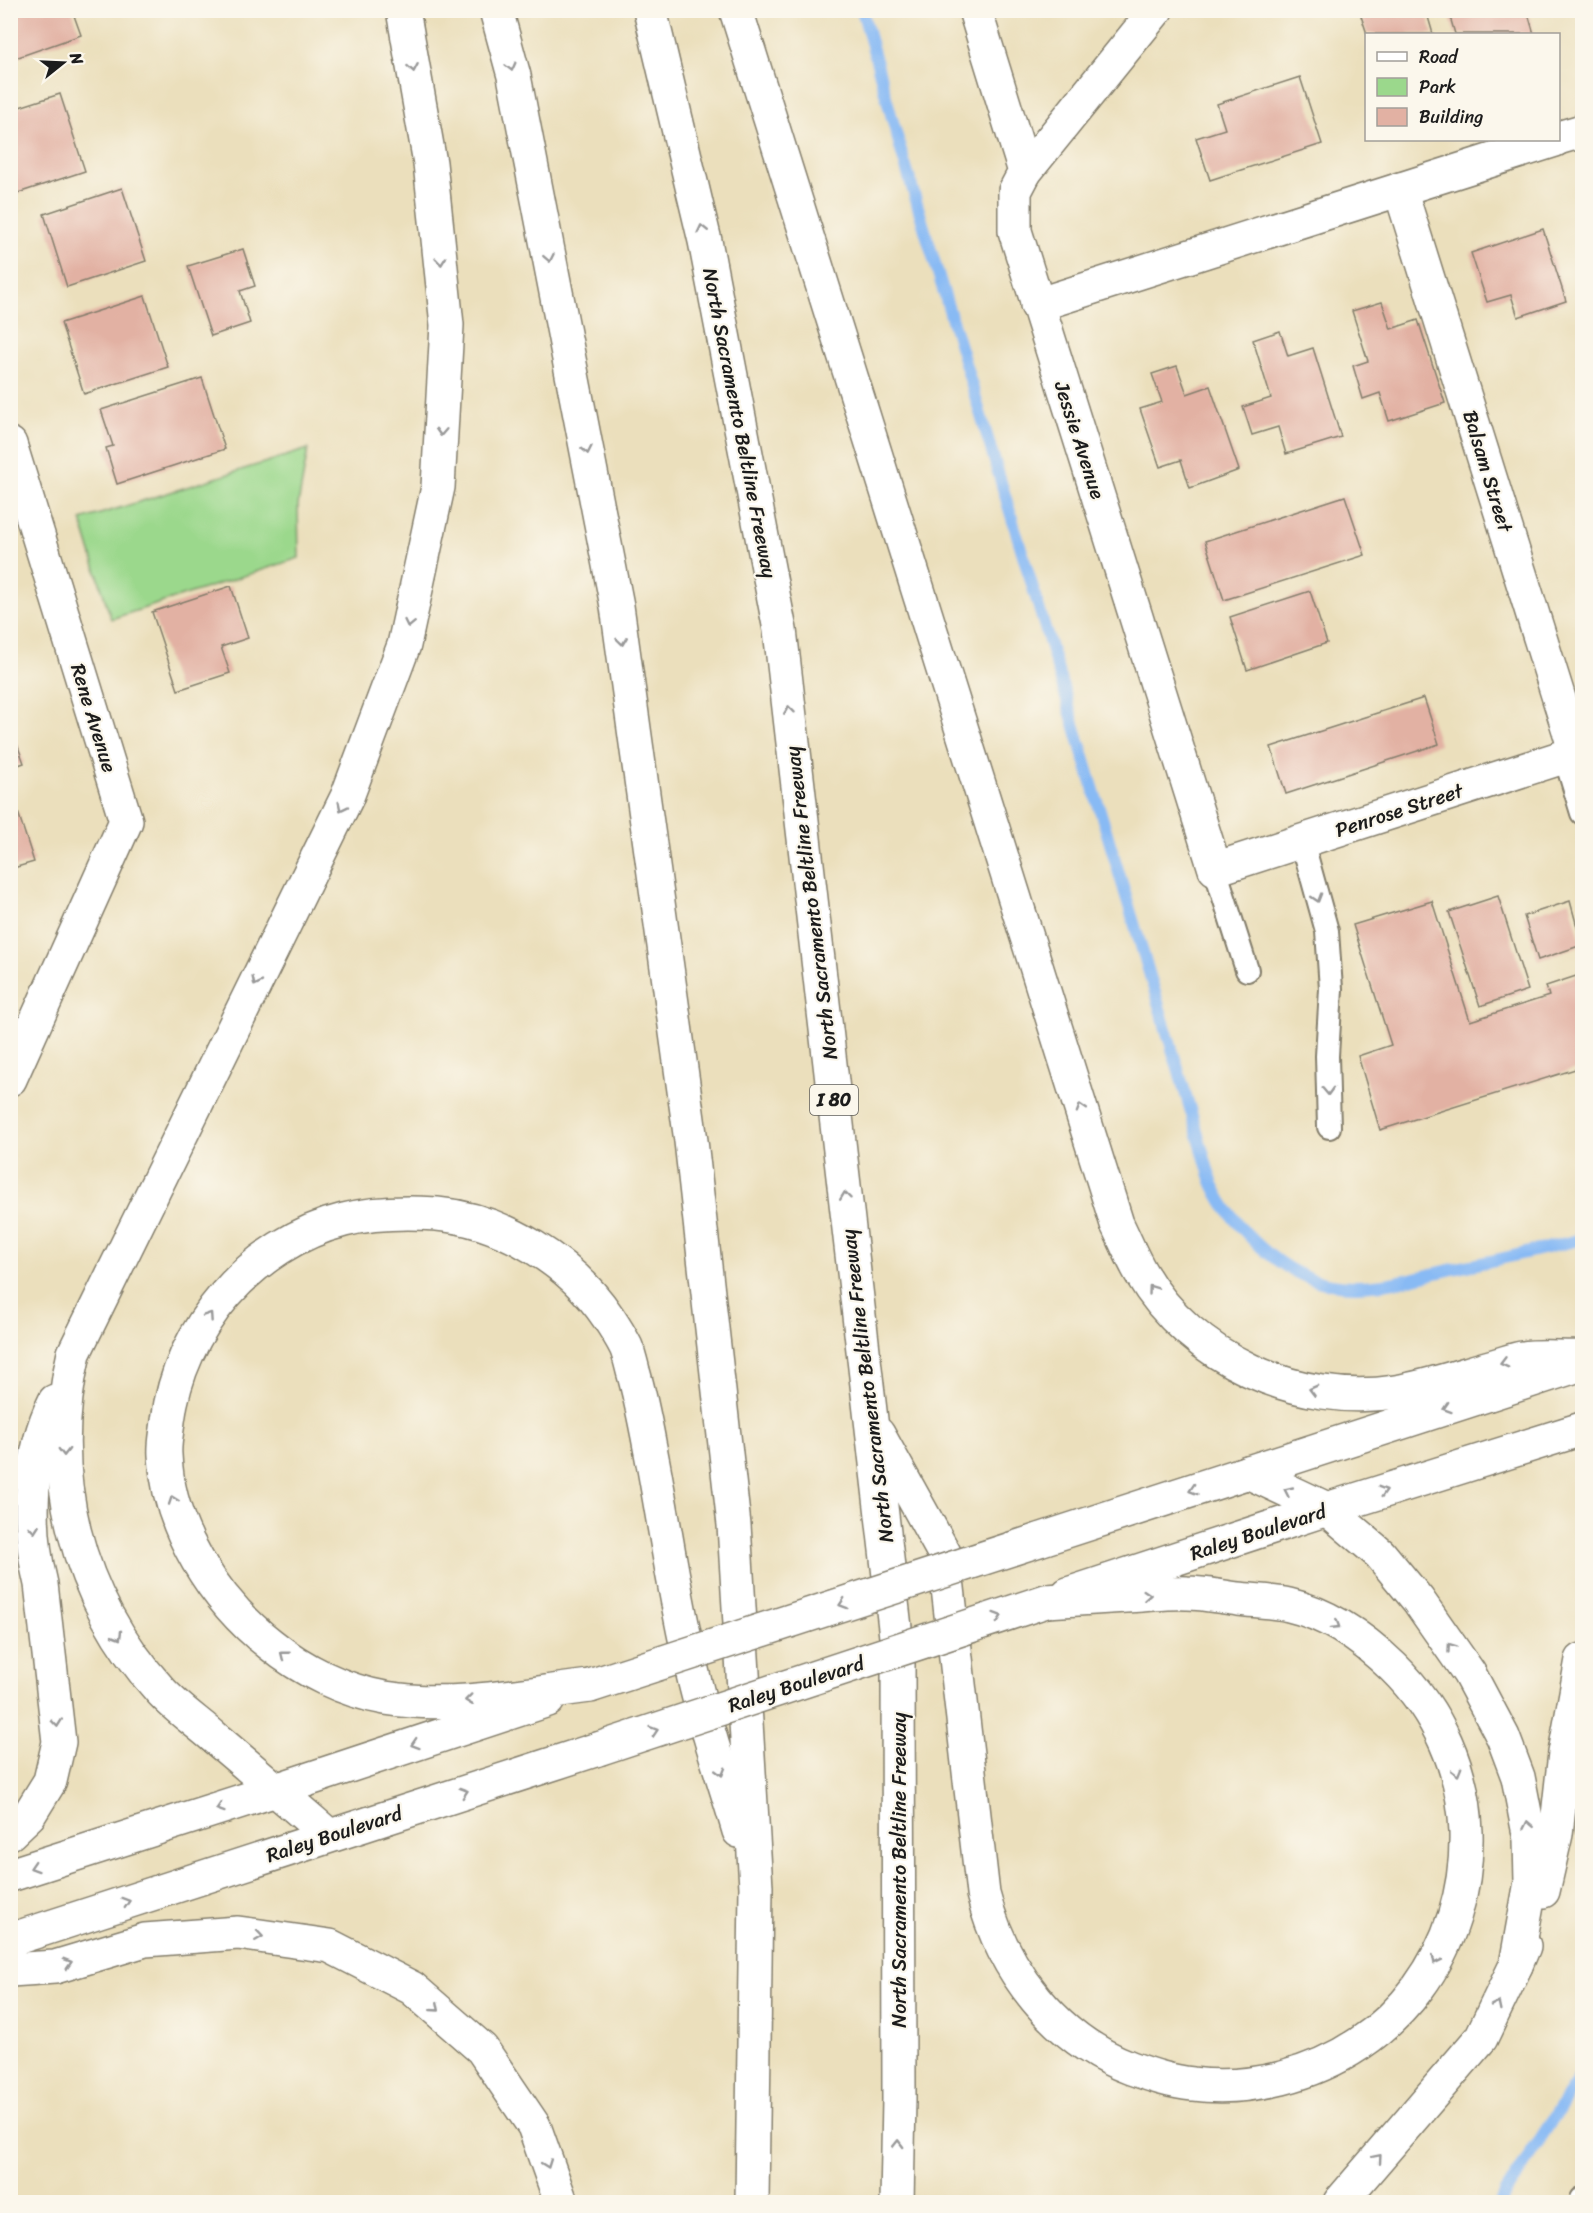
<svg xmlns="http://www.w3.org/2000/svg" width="1593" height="2213" font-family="Sriracha,sans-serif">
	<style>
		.green { fill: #9bd88c; stroke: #5c7a54; stroke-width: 1.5 }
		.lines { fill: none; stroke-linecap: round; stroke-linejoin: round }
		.stream { stroke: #88baf4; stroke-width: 12 }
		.building { fill: #e2b1a3 }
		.lane-casing { stroke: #847e6c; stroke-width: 26 }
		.street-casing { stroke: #847e6c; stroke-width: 36 }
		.secondary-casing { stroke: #847e6c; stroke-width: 36 }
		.highway-casing { stroke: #847e6c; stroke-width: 36 }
		.lane { stroke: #fff; stroke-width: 22 }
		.street { stroke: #fff; stroke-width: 33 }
		.secondary { stroke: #fff; stroke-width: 33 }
		.highway { stroke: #fff; stroke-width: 33 }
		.secondary-bridge-casing { stroke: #847e6c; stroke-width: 36; stroke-linecap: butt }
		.secondary-bridge { stroke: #fff; stroke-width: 33 }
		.oneway { stroke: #999 }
		.labels { text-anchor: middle; stroke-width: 4.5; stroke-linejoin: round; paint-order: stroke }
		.shield { fill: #fbf7ec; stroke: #5f5e5a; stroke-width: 1.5 }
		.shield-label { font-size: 18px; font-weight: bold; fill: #1c1c1c }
		.street-label { font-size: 20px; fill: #1c1c1c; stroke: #fbf7ec }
	</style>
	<rect width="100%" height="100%" fill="#fbf7ec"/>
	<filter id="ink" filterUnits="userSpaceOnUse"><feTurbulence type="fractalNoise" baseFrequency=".0167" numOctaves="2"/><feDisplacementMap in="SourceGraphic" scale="12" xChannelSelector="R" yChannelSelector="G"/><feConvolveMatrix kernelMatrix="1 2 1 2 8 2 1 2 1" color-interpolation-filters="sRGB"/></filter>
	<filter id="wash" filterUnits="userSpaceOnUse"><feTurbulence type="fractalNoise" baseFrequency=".008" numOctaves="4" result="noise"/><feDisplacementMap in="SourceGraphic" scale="24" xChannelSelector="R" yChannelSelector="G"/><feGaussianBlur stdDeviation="1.35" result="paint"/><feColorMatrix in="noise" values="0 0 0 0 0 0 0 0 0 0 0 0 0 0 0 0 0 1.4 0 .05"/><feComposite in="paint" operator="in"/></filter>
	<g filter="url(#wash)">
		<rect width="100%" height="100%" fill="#ebdfbc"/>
		<path class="green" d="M 308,449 L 298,505 L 299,558 L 111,619 L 81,520 Z"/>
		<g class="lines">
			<g class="stream">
				<path d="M 862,10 L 902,154 L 1201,1145 C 1205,1158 1208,1172 1213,1184 C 1233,1228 1283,1277 1331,1284 C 1372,1291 1414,1278 1453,1269 C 1497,1260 1540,1250 1582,1239"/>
				<path d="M 1500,2202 L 1582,2073"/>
			</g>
		</g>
		<g id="blocks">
			<g class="building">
				<path d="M 10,10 L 72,10 L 81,35 L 10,60 Z"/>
				<path d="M 1359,10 L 1426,10 L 1433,34 L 1367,34 Z"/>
				<path d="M 1448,10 L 1527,10 L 1534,34 L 1455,34 Z"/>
				<path d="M 1300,77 L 1322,144 L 1210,180 L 1196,138 L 1225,129 L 1217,104 Z"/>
				<path d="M 60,94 L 85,171 L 18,193 L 10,171 L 10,110 Z"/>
				<path d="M 122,188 L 146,261 L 67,287 L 44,214 Z"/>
				<path d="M 1543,229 L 1566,301 L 1518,317 L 1511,295 L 1487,302 L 1471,253 Z"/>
				<path d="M 243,249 L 255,286 L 240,291 L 250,323 L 211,336 L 188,266 Z"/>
				<path d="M 145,296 L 168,367 L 84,394 L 61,323 Z"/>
				<path d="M 1382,302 L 1391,329 L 1418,320 L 1445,403 L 1389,421 L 1380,393 L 1363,399 L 1353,366 L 1368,361 L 1352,311 Z"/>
				<path d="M 1280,331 L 1288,356 L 1313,348 L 1341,437 L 1286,454 L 1278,427 L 1252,435 L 1243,407 L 1271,398 L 1253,340 Z"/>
				<path d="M 1177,366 L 1187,394 L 1210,386 L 1239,470 L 1190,488 L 1181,460 L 1160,467 L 1140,409 L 1162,402 L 1152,374 Z"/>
				<path d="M 202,378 L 225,449 L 117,484 L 106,448 L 113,446 L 101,410 Z"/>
				<path d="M 1345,496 L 1365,555 L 1224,600 L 1205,541 Z"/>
				<path d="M 231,586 L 248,638 L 221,647 L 230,673 L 178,690 L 152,612 Z"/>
				<path d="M 1310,591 L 1327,643 L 1247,670 L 1230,617 Z"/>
				<path d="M 1424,698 L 1439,744 L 1286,794 L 1271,747 Z"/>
				<path d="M 10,725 L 24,763 L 10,768 Z"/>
				<path d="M 18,812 L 34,862 L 10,869 L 10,815 Z"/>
				<path d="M 1498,896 L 1528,990 L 1480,1006 L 1449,912 Z"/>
				<path d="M 1432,901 L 1470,1021 L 1549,996 L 1546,986 L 1582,974 L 1582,1067 L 1380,1130 L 1358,1056 L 1391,1045 L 1353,925 Z"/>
				<path d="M 1570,901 L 1582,945 L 1538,960 L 1524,916 Z"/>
			</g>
		</g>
	</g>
	<g filter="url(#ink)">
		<use href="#blocks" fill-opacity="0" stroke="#847e6c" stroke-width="1.5"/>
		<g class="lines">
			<g class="lane-casing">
				<g id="lane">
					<path d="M 1565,757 L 1582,813"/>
					<path d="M 1302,841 L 1327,931 L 1331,989 L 1327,1056 L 1329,1127"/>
					<path d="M 1215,869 L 1247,970"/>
					<path d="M 1581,2202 L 1582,2199"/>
				</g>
			</g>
			<g class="street-casing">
				<g id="street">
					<path d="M 975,10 L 1025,172 L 1015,191 L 1015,231 L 1215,869 L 1582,751"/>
					<path d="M 1558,138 L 1582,131"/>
					<path d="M 1025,172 L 1156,10"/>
					<path d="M 1400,189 L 1576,753"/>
					<path d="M 1037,305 L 1555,140"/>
					<path d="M 10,444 L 126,821 L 10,1079"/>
				</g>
			</g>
			<g class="secondary-casing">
				<g id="secondary">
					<path d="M 1039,1540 L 1582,1364"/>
					<path d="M 1068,1594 L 1327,1509 L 1582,1429"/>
					<path d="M 10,1875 L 276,1790 L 548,1700"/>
					<path d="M 10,1940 L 598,1749"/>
				</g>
			</g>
			<g class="highway-casing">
				<g id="highway">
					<path d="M 496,10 L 514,76 L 617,606 L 691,1141 L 734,1525 L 756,1887 L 752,2202"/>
					<path d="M 650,10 L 705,241 L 780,630 L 898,1654 L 899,2099 L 897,2202"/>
					<path d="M 736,10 L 1117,1224 C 1125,1240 1132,1258 1141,1273 C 1191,1359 1298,1407 1395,1392 C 1429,1387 1464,1374 1497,1365 C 1505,1363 1514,1359 1523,1358 C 1542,1355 1563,1358 1582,1357"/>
					<path d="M 878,1434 L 944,1553 L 983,1894 C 1002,1970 1056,2040 1131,2068 C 1151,2075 1171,2082 1193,2084 C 1222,2088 1253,2085 1282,2078 C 1396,2049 1469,1949 1466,1832 C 1464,1769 1438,1711 1393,1667 C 1365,1640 1328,1614 1289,1605 C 1273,1601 1255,1601 1238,1599 C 1221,1597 1204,1593 1187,1593 C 1172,1592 1157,1594 1142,1595 C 1110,1597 1078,1599 1046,1601"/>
					<path d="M 1248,1472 L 1327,1509 L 1380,1554 L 1418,1600 L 1469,1673 L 1503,1737 L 1518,1777 L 1530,1839 L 1531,1882 L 1516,1965"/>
					<path d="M 590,1686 C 523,1694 453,1709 385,1698 C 344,1691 302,1670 270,1644 C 214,1600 168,1528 165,1455 C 164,1444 167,1432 168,1421 C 179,1328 252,1243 344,1220 C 375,1212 406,1212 437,1214 C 504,1220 571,1262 608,1317 C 614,1326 621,1337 626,1347 C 629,1354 631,1363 633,1371 C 642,1402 647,1432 653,1463 C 666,1533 676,1605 693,1674 C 705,1727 724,1779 739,1831"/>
					<path d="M 10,1833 L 29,1815 L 50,1781 L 59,1742 L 41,1584 C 27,1528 28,1454 55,1401"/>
					<path d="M 328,1835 C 291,1803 253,1770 215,1738 C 197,1722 176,1708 160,1690 C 76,1597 45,1475 74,1353 L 347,797 L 404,645 L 438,487 L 447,325 L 430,163 L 403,10"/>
					<path d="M 1543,1891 L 1556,1834 L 1565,1753 L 1582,1660"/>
					<path d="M 10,1970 L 55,1967 L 145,1940 L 238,1933 L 330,1946 L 412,1988 L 482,2049 L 534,2126 L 561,2202"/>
					<path d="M 1340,2202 L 1481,2038 L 1516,1965 L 1524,1946"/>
				</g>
			</g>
			<use href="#lane" class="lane"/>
			<use href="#street" class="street"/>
			<use href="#secondary" class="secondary"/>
			<use href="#highway" class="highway"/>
			<g class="secondary-bridge-casing">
				<g id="secondary-bridge">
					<path d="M 590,1686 L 1039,1540"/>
					<path d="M 598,1749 L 1046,1601"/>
				</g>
			</g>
			<use href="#secondary-bridge" class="secondary-bridge"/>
		</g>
		<defs><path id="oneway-chevron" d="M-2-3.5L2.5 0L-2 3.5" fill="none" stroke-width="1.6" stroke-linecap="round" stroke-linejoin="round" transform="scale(1.5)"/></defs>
		<g class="oneway">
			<use href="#oneway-chevron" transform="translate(511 67) rotate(76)"/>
			<use href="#oneway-chevron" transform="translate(413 68) rotate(80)"/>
			<use href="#oneway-chevron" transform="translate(702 229) rotate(-103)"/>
			<use href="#oneway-chevron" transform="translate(549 258) rotate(79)"/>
			<use href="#oneway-chevron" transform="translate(441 261) rotate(84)"/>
			<use href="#oneway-chevron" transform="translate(441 432) rotate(93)"/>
			<use href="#oneway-chevron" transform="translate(587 450) rotate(79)"/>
			<use href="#oneway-chevron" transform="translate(409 624) rotate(102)"/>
			<use href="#oneway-chevron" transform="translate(622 641) rotate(82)"/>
			<use href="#oneway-chevron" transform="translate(789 710) rotate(-97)"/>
			<use href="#oneway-chevron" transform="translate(342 807) rotate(116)"/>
			<use href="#oneway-chevron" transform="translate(1317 898) rotate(73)"/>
			<use href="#oneway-chevron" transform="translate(256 982) rotate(116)"/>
			<use href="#oneway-chevron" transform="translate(1328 1091) rotate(88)"/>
			<use href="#oneway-chevron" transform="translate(1081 1108) rotate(-107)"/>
			<use href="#oneway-chevron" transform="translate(845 1196) rotate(-97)"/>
			<use href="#oneway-chevron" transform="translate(1152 1289) rotate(-126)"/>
			<use href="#oneway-chevron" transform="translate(209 1316) rotate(-56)"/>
			<use href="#oneway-chevron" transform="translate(1504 1363) rotate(165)"/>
			<use href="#oneway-chevron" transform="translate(1313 1390) rotate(-166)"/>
			<use href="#oneway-chevron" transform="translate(1447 1408) rotate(162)"/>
			<use href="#oneway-chevron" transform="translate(64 1452) rotate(90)"/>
			<use href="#oneway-chevron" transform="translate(1193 1490) rotate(162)"/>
			<use href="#oneway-chevron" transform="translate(1288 1491) rotate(-155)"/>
			<use href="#oneway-chevron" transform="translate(1383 1491) rotate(-17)"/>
			<use href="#oneway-chevron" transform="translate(173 1500) rotate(-109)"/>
			<use href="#oneway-chevron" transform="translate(34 1529) rotate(85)"/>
			<use href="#oneway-chevron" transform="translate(1147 1595) rotate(-4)"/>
			<use href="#oneway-chevron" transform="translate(843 1604) rotate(162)"/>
			<use href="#oneway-chevron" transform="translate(998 1617) rotate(-18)"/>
			<use href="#oneway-chevron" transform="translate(1336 1625) rotate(32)"/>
			<use href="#oneway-chevron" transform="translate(118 1636) rotate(60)"/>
			<use href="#oneway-chevron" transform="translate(1451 1647) rotate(-125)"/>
			<use href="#oneway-chevron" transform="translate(284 1655) rotate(-142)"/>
			<use href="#oneway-chevron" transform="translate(469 1700) rotate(173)"/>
			<use href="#oneway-chevron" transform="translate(57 1723) rotate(84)"/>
			<use href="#oneway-chevron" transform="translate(654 1731) rotate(-18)"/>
			<use href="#oneway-chevron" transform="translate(415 1744) rotate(162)"/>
			<use href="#oneway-chevron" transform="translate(721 1772) rotate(74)"/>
			<use href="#oneway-chevron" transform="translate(1457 1772) rotate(74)"/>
			<use href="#oneway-chevron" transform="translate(464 1792) rotate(-18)"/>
			<use href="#oneway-chevron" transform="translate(220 1808) rotate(162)"/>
			<use href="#oneway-chevron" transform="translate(1528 1825) rotate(-101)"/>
			<use href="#oneway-chevron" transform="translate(34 1867) rotate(162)"/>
			<use href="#oneway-chevron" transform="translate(126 1902) rotate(-18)"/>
			<use href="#oneway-chevron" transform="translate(259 1936) rotate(8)"/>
			<use href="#oneway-chevron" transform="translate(1436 1960) rotate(117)"/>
			<use href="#oneway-chevron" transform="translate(68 1963) rotate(-17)"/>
			<use href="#oneway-chevron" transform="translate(1497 2005) rotate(-64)"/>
			<use href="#oneway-chevron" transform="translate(436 2008) rotate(41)"/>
			<use href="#oneway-chevron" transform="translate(898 2144) rotate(-89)"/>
			<use href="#oneway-chevron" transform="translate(1378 2158) rotate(-49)"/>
			<use href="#oneway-chevron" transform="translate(547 2164) rotate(70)"/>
		</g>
	</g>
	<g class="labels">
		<rect class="shield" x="810" y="1085" width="48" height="30" rx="4.5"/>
		<g class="shield-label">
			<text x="834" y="1106">I 80</text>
		</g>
		<g class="street-label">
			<text transform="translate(740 423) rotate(79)" y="7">North Sacramento Beltline Freeway</text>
			<text transform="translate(1080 440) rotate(72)" y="7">Jessie Avenue</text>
			<text transform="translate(1488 471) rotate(73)" y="7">Balsam Street</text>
			<text transform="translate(94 718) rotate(73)" y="7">Rene Avenue</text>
			<text transform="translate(1399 810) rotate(-18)" y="7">Penrose Street</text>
			<text transform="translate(811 903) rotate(-97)" y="7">North Sacramento Beltline Freeway</text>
			<text transform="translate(867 1386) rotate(-97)" y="7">North Sacramento Beltline Freeway</text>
			<text transform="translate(1258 1532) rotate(-18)" y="7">Raley Boulevard</text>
			<text transform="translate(796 1684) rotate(-18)" y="7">Raley Boulevard</text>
			<text transform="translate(334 1834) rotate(-18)" y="7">Raley Boulevard</text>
			<text transform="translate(899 1870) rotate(-90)" y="7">North Sacramento Beltline Freeway</text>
		</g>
	</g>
	<rect width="1593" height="2213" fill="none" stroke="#fbf7ec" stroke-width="36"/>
	<rect x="1365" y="33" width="195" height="108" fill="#fbf7ec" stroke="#a29f99" stroke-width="1.5"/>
	<rect x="1377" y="52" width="30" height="9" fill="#ffffff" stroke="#a29f99" stroke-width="1.5"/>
	<text x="1419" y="63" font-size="18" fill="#1c1c1c">Road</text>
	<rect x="1377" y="78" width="30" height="18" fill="#9bd88c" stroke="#a29f99" stroke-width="1.5"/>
	<text x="1419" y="93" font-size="18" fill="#1c1c1c">Park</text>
	<rect x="1377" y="108" width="30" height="18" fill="#e2b1a3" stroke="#a29f99" stroke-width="1.5"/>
	<text x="1419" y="123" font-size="18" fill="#1c1c1c">Building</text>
	<g transform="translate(63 63) rotate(72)" stroke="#fbf7ec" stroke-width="4.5" paint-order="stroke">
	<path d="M0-4.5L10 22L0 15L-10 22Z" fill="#1c1c1c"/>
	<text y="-9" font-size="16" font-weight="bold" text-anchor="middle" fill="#1c1c1c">N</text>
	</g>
</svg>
